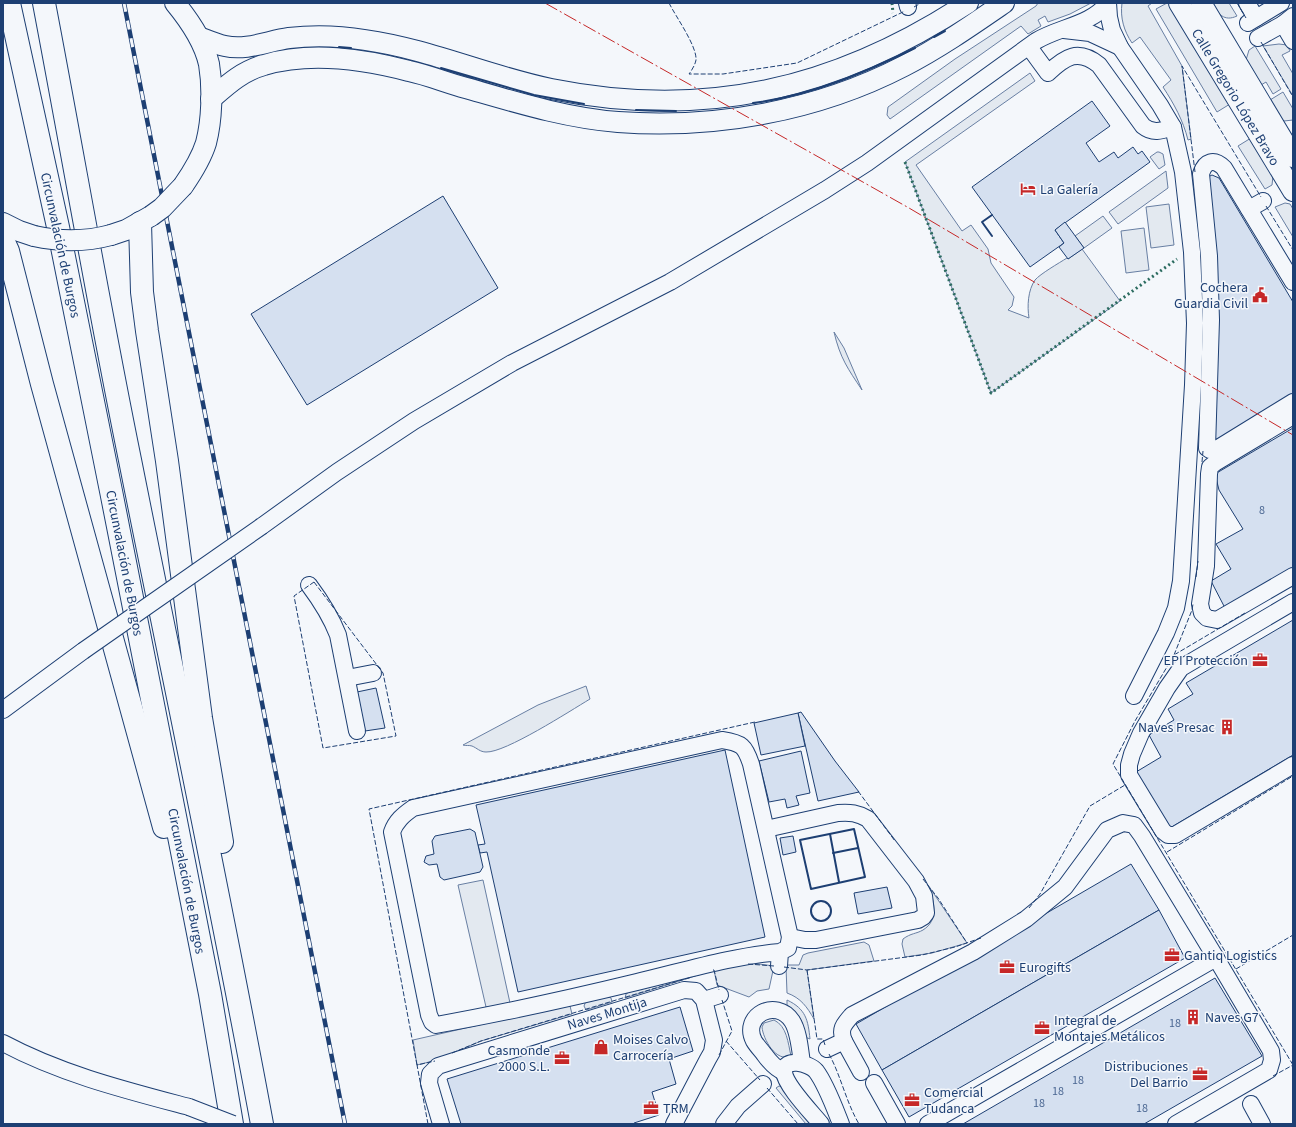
<svg xmlns="http://www.w3.org/2000/svg" width="1296" height="1127" font-family="'Source Sans 3',sans-serif">
	<style>
		.green { fill: #e3e9f0; stroke: #687fa3 }
		.building { fill: #d5e0f0; stroke: #1d3f73 }
		.lines { fill: none; stroke-linecap: round; stroke-linejoin: round }
		.minor-casing { stroke: #1d3f73; stroke-width: 18 }
		.major-casing { stroke: #1d3f73; stroke-width: 22 }
		.highway-casing { stroke: #1d3f73; stroke-width: 24 }
		.minor { stroke: #f4f7fb; stroke-width: 16 }
		.major { stroke: #f4f7fb; stroke-width: 20 }
		.highway { stroke: #f4f7fb; stroke-width: 22 }
		.rail-casing { stroke: #1d3f73; stroke-width: 4.5 }
		.rail { stroke: #f4f7fb; stroke-width: 3; stroke-dasharray: 9; stroke-linecap: butt }
		.minor-bridge-casing { stroke: #1d3f73; stroke-width: 18; stroke-linecap: butt }
		.major-bridge-casing { stroke: #1d3f73; stroke-width: 22; stroke-linecap: butt }
		.minor-bridge { stroke: #f4f7fb; stroke-width: 16 }
		.major-bridge { stroke: #f4f7fb; stroke-width: 20 }
		.hedge { stroke: #2c6c60; stroke-width: 3; stroke-dasharray: 2 3; stroke-linecap: butt }
		.fence { stroke: #1d3f73; stroke-width: 1; stroke-dasharray: 5 2; stroke-linecap: butt }
		.wall { stroke: #1d3f73; stroke-width: 2 }
		.power { stroke: #c62828; stroke-width: 1; stroke-dasharray: 14 3 2 3; stroke-linecap: butt }
		.labels { text-anchor: middle; stroke-width: 3; stroke-linejoin: round; paint-order: stroke }
		.number-label { font-size: 12px; fill: #4b6792 }
		.street-label { font-size: 14px; fill: #1d3f73; stroke: #f4f7fb }
		.poi-label { font-size: 14px; fill: #1d3f73; stroke: #f4f7fb; text-anchor: start }
	</style>
	<rect width="100%" height="100%" fill="#f4f7fb"/>
	<g class="green">
		<path d="M 1038,3 L 1091,3 L 1070,14 L 1048,22 L 1045,16 L 1038,20 L 1041,26 L 1028,34 L 1021,26 L 890,119 L 887,115 L 888,107 L 955,59 L 1036,6 Z"/>
		<path d="M 1122,3 L 1152,3 L 1148,6 L 1182,66 L 1191,139 L 1188,140 C 1183,120 1174,104 1163,87 L 1171,80 L 1140,37 L 1132,43 C 1124,31 1120,18 1122,3 Z"/>
		<path d="M 1167,3 L 1170,3 L 1230,104 L 1217,112 L 1156,9 Z"/>
		<path d="M 1212,3 L 1229,3 L 1237,16 C 1224,22 1218,14 1212,3 Z"/>
		<path d="M 1279,44 L 1287,45 L 1290,51 L 1282,55 L 1293,74 L 1293,96 L 1263,46 Z"/>
		<path d="M 1255,46 L 1281,89 L 1273,94 L 1266,82 L 1261,85 L 1246,60 L 1249,50 Z"/>
		<path d="M 1030,73 L 1035,81 L 916,165 L 962,231 L 971,225 L 988,249 L 991,263 L 1014,297 L 1012,306 L 1008,310 L 1029,318 C 1027,306 1028,290 1035,280 C 1040,274 1059,263 1067,258 L 1068,259 L 1082,249 L 1120,301 L 991,393 L 905,162 Z"/>
		<path d="M 1283,92 L 1293,109 L 1293,120 L 1284,121 L 1281,118 L 1270,100 Z"/>
		<path d="M 1251,138 L 1273,176 L 1272,185 L 1265,189 L 1238,146 Z"/>
		<path d="M 1157,152 L 1159,152 L 1163,154 L 1165,165 L 1159,169 L 1150,157 Z"/>
		<path d="M 1166,171 L 1168,188 L 1118,224 L 1109,212 Z"/>
		<path d="M 1285,203 L 1290,204 L 1293,209 L 1293,237 L 1275,207 Z"/>
		<path d="M 1169,204 L 1174,245 L 1151,248 L 1146,207 Z"/>
		<path d="M 1103,216 L 1112,228 L 1084,248 L 1075,236 Z"/>
		<path d="M 1144,228 L 1149,270 L 1126,273 L 1121,231 Z"/>
		<path d="M 834,332 L 844,348 L 862,390 C 848,369 840,358 834,332 Z"/>
		<path d="M 586,686 L 590,699 C 570,711 505,753 486,752 C 480,752 477,748 472,746 C 469,745 466,746 463,745 L 538,705 Z"/>
		<path d="M 483,880 L 510,1003 L 489,1008 L 486,1007 L 458,885 Z"/>
		<path d="M 930,888 L 967,943 L 932,953 L 905,957 L 902,944 L 903,939 C 911,933 916,934 923,930 C 939,920 934,903 930,888 Z"/>
		<path d="M 864,942 L 869,945 L 874,961 L 807,970 L 814,1019 C 807,1007 801,998 787,993 L 786,967 L 787,965 L 799,965 L 803,955 L 808,953 Z"/>
		<path d="M 751,963 L 774,966 L 769,989 L 757,991 L 749,997 L 717,985 L 714,970 L 625,998 L 626,994 L 631,991 L 735,964 Z"/>
		<path d="M 607,996 L 611,998 L 612,1002 L 586,1010 L 584,1006 L 586,1001 Z"/>
		<path d="M 787,1000 C 806,1009 808,1020 810,1039 L 805,1037 C 803,1021 800,1015 787,1005 Z"/>
		<path d="M 562,1006 L 570,1006 L 572,1014 L 481,1041 L 437,1060 L 417,1065 L 413,1040 Z"/>
		<path d="M 774,1020 C 787,1026 788,1043 791,1056 C 776,1063 763,1039 762,1027 L 764,1023 Z"/>
		<path d="M 779,1086 L 782,1087 L 813,1124 L 806,1124 L 776,1088 Z"/>
	</g>
	<g class="building">
		<path d="M 1092,101 L 1110,126 L 1086,143 L 1099,162 L 1114,152 L 1118,158 L 1133,147 L 1138,154 L 1142,151 L 1150,162 L 1055,230 L 1064,243 L 1030,267 L 972,187 Z"/>
		<path d="M 1212,175 L 1219,178 L 1293,302 L 1293,397 L 1212,445 L 1208,177 Z"/>
		<path d="M 443,196 L 498,288 L 307,405 L 251,314 Z"/>
		<path d="M 1065,222 L 1084,248 L 1068,259 L 1059,247 L 1064,243 L 1055,230 Z"/>
		<path d="M 1293,428 L 1293,568 L 1225,608 L 1211,581 L 1231,569 L 1216,544 L 1243,529 L 1219,490 L 1215,474 Z"/>
		<path d="M 1293,620 L 1293,755 L 1170,828 L 1136,772 L 1161,757 L 1149,735 L 1174,720 L 1168,709 L 1193,694 L 1186,683 Z"/>
		<path d="M 376,688 L 385,728 L 365,731 L 357,692 Z"/>
		<path d="M 801,712 L 835,761 L 859,792 L 818,801 L 798,713 Z"/>
		<path d="M 798,713 L 805,746 L 761,755 L 754,723 Z"/>
		<path d="M 725,750 L 765,937 L 518,992 L 487,852 L 480,853 L 478,845 L 485,844 L 476,805 Z"/>
		<path d="M 801,751 L 810,793 L 796,796 L 799,805 L 787,808 L 785,799 L 769,802 L 759,761 Z"/>
		<path d="M 470,829 L 475,832 L 483,867 L 480,872 L 444,880 L 440,877 L 437,864 L 429,865 L 424,862 L 426,856 L 434,854 L 432,841 L 435,836 Z"/>
		<path d="M 793,836 L 796,852 L 783,855 L 780,838 Z"/>
		<path d="M 1131,864 L 1159,910 L 882,1070 L 856,1024 Z"/>
		<path d="M 887,887 L 892,908 L 858,914 L 854,893 Z"/>
		<path d="M 1159,910 L 1185,958 L 909,1117 L 882,1070 Z"/>
		<path d="M 1215,978 L 1262,1056 L 1144,1124 L 963,1124 Z"/>
		<path d="M 680,1007 L 693,1051 L 669,1059 L 676,1084 L 652,1092 L 659,1115 L 634,1123 L 635,1124 L 461,1124 L 447,1079 Z"/>
	</g>
	<g class="lines">
		<g class="minor-casing">
			<g id="minor">
				<path d="M 907,3 L 908,7"/>
				<path d="M 1108,3 L 1109,17 L 1112,30 L 1120,47 L 1160,105 L 1173,127 L 1183,172 L 1192,252 L 1195,323 L 1193,385 L 1181,581 L 1176,608 L 1166,633 L 1134,696"/>
				<path d="M 1247,3 L 1256,18"/>
				<path d="M 1293,16 L 1283,24 L 1293,41"/>
				<path d="M 1248,23 L 1281,3"/>
				<path d="M 1064,30 L 1090,33 L 1120,47"/>
				<path d="M 1258,38 L 1283,24"/>
				<path d="M 1029,47 L 1048,73 C 1065,57 1078,48 1099,65 L 1143,126 C 1153,134 1161,131 1173,127"/>
				<path d="M 1249,209 L 1263,201"/>
				<path d="M 1293,282 L 1224,168 C 1214,158 1205,161 1201,174 L 1209,256 L 1211,320 L 1207,448 L 1210,450 L 1215,450 L 1293,402"/>
				<path d="M 1293,416 L 1215,463 L 1210,467 L 1209,474 L 1206,566 L 1200,604 L 1202,613 L 1207,618 L 1217,620 L 1293,576"/>
				<path d="M 262,526 L 337,472 L 414,421 L 512,363 L 670,282 L 825,190 L 867,163 L 1036,41 C 1059,27 1091,25 1108,3"/>
				<path d="M 309,585 C 321,601 331,617 338,635 L 357,731"/>
				<path d="M 1293,602 L 1181,668 L 1167,688 L 1141,733 L 1132,754 L 1129,765 L 1129,775 L 1163,831 L 1168,835 L 1175,835 L 1293,765"/>
				<path d="M 347,678 L 373,673"/>
				<path d="M 3,710 L 83,651"/>
				<path d="M 766,829 L 838,813 C 850,812 858,813 868,819 L 916,881 L 924,896 L 926,913 L 923,917 L 918,920 L 816,940 L 805,940 L 790,937"/>
				<path d="M 779,966 L 780,952 L 788,948 L 790,937 L 751,764 C 745,746 742,743 722,740 L 413,808 C 403,815 396,821 392,832 L 429,1015 L 432,1022 L 436,1025 C 503,1013 571,998 637,982 C 684,971 732,956 780,952"/>
				<path d="M 704,1000 L 720,995"/>
				<path d="M 844,1041 L 861,1072"/>
				<path d="M 3,1043 C 61,1074 125,1090 189,1107"/>
				<path d="M 827,1049 L 844,1041 C 839,1029 844,1024 852,1015 L 973,952 L 1026,919 L 1065,887 L 1107,830 L 1123,823 L 1134,825 L 1142,836 L 1216,958"/>
				<path d="M 784,1072 C 776,1069 769,1061 764,1054 C 761,1050 757,1046 754,1041 C 741,1016 776,997 792,1021 C 799,1032 800,1050 802,1063"/>
				<path d="M 874,1083 L 897,1124"/>
				<path d="M 1251,1104 L 1262,1124"/>
				<path d="M 441,1124 L 429,1083 L 430,1074 L 438,1066 L 460,1059 L 684,990 L 696,991 L 704,1000 L 714,1040 L 712,1052 L 708,1059 L 674,1124"/>
				<path d="M 724,1124 L 738,1106 L 763,1084"/>
				<path d="M 821,1124 C 812,1113 785,1085 784,1072 C 784,1057 809,1063 816,1071 C 826,1084 835,1109 841,1124"/>
				<path d="M 928,1124 L 1216,958 L 1271,1051 L 1272,1060 L 1269,1070 L 1176,1124"/>
			</g>
		</g>
		<g class="major-casing">
			<g id="major">
				<path d="M 175,3 C 189,20 204,42 209,64 C 213,88 212,120 206,143 C 201,159 192,173 183,186"/>
				<path d="M 1179,3 L 1293,191"/>
				<path d="M 1201,3 L 1293,157"/>
				<path d="M 199,37 C 207,40 216,44 225,46 C 246,51 268,41 289,38 C 314,35 340,36 365,40 C 429,49 488,76 551,89 C 706,120 837,89 968,3"/>
				<path d="M 211,99 C 227,85 242,71 264,65 C 311,51 363,59 409,71 C 428,75 447,83 466,88 C 515,102 566,118 618,122 C 716,129 817,111 904,66 C 939,48 972,25 1004,3"/>
				<path d="M 3,223 L 19,231 L 34,236"/>
				<path d="M 111,235 L 126,230 L 151,216"/>
			</g>
		</g>
		<g class="highway-casing">
			<g id="highway">
				<path d="M 9,3 L 58,227 L 111,491 L 210,994 L 232,1124"/>
				<path d="M 44,3 C 73,155 99,308 130,460 C 174,681 221,902 262,1124"/>
				<path d="M 140,223 L 142,292 L 147,331 L 167,461 L 201,718 L 222,842"/>
				<path d="M 3,240 L 8,251 L 42,384 L 164,827"/>
			</g>
		</g>
		<use href="#minor" class="minor"/>
		<use href="#major" class="major"/>
		<use href="#highway" class="highway"/>
		<g class="rail-casing">
			<path id="rail" d="M 124,3 L 345,1124"/>
		</g>
		<use href="#rail" class="rail"/>
		<g class="minor-bridge-casing">
			<g id="minor-bridge">
				<path d="M 83,651 L 262,526"/>
				<path d="M 189,1107 L 233,1124"/>
			</g>
		</g>
		<g class="major-bridge-casing">
			<g id="major-bridge">
				<path d="M 151,216 L 162,208 L 183,186"/>
				<path d="M 34,236 C 61,242 85,242 111,235"/>
			</g>
		</g>
		<use href="#minor-bridge" class="minor-bridge"/>
		<use href="#major-bridge" class="major-bridge"/>
		<g class="hedge">
			<path d="M 892,3 L 893,13"/>
			<path d="M 905,162 L 991,393 L 1177,259"/>
		</g>
		<g class="fence">
			<path d="M 669,3 C 676,17 697,46 696,60 C 695,65 692,70 689,74 L 723,74 L 797,63 L 905,11"/>
			<path d="M 1237,3 L 1246,18"/>
			<path d="M 914,7 L 921,3"/>
			<path d="M 1261,42 L 1293,97"/>
			<path d="M 1195,172 L 1182,66 L 1261,197"/>
			<path d="M 1266,206 L 1293,250"/>
			<path d="M 1202,462 L 1203,451"/>
			<path d="M 1196,577 L 1198,561"/>
			<path d="M 314,582 L 383,673 L 396,736 L 323,748 L 294,596 Z"/>
			<path d="M 1245,613 L 1174,655 L 1135,721 L 1113,764 L 1293,1065"/>
			<path d="M 1174,655 L 1192,610 L 1193,604"/>
			<path d="M 858,791 L 895,841"/>
			<path d="M 1167,852 L 1293,776"/>
			<path d="M 923,879 L 938,898 L 967,943"/>
			<path d="M 1029,908 L 1040,894 L 1090,806 L 1125,785"/>
			<path d="M 748,964 L 774,966"/>
			<path d="M 784,967 L 807,970 L 922,955 L 955,947 L 981,938"/>
			<path d="M 1236,969 L 1293,935"/>
			<path d="M 713,970 L 714,970 L 719,990"/>
			<path d="M 807,970 L 817,1039 L 823,1039 L 825,1045"/>
			<path d="M 726,1041 L 760,1080"/>
			<path d="M 452,1053 L 481,1041 L 692,977"/>
			<path d="M 829,1054 C 841,1076 846,1102 859,1124"/>
			<path d="M 719,1055 L 732,1031 L 722,1000"/>
			<path d="M 417,1065 L 369,809 L 755,722"/>
			<path d="M 1273,1076 L 1293,1065"/>
			<path d="M 767,1088 L 798,1124"/>
			<path d="M 428,1124 L 417,1065 L 435,1061"/>
		</g>
		<g class="wall">
			<path d="M 934,37 L 945,31"/>
			<path d="M 339,47 L 351,48"/>
			<path d="M 441,68 L 534,95 L 584,104"/>
			<path d="M 753,103 C 810,96 864,73 915,48"/>
			<path d="M 636,110 L 676,111"/>
			<path d="M 992,236 L 982,222 L 992,215"/>
			<path d="M 854,829 L 865,877 L 811,889 L 800,840 Z"/>
			<path d="M 830,834 L 839,882"/>
			<path d="M 833,853 L 858,848"/>
			<circle cx="821" cy="911" r="10"/>
		</g>
		<path class="power" d="M 545,3 L 909,208 L 1293,435"/>
	</g>
	<defs>
		<g id="hotel-bare" transform="scale(1.2)"><path d="M-6-4.5h1.5V1H6V5H4.5V3h-9V5H-6ZM-4 0a1.8 1.8 0 1 1 3.6 0ZM.5 0V-2.5h3Q6-2.5 6 0Z" fill="#c62828" stroke="#f4f7fb" stroke-width="2.5" paint-order="stroke"/></g>
		<g id="civic-bare" transform="scale(1.2)"><path d="M-.6-6.5H3V-4.5H.6V-3L4-1V1h2V6H-6V1h2V-1L-.6-3ZM-1.2 2.5V6h2.4V2.5Z" fill="#c62828" stroke="#f4f7fb" stroke-width="2.5" paint-order="stroke"/></g>
		<g id="office-bare" transform="scale(1.2)"><path d="M-6-3h4V-5.5h4V-3h4V5H-6ZM-1-4.5V-3h2v-1.5ZM-6 0V1H6V0Z" fill="#c62828" stroke="#f4f7fb" stroke-width="2.5" paint-order="stroke"/></g>
		<g id="building-bare" transform="scale(1.2)"><path d="M-4-6H4V6H1V3H-1V6H-4ZM-2.5-4.3h1.7v1.8h-1.7ZM.8-4.3h1.7v1.8H.8ZM-2.5-1h1.7V.8h-1.7ZM.8-1h1.7V.8H.8Z" fill="#c62828" stroke="#f4f7fb" stroke-width="2.5" paint-order="stroke"/></g>
		<g id="shop-bare" transform="scale(1.2)"><path d="M-5-2.5h2.3a2.7 3.5 0 0 1 5.4 0H5L5.5 6h-11ZM-1.5-2.5h3a1.5 2.3 0 0 0-3 0Z" fill="#c62828" stroke="#f4f7fb" stroke-width="2.5" paint-order="stroke"/></g>
	</defs>
	<g fill-rule="evenodd">
		<use href="#hotel-bare" x="1028" y="189"/>
		<use href="#civic-bare" x="1260" y="295"/>
		<use href="#office-bare" x="1260" y="660"/>
		<use href="#building-bare" x="1227" y="727"/>
		<use href="#office-bare" x="1172" y="955"/>
		<use href="#office-bare" x="1007" y="967"/>
		<use href="#building-bare" x="1193" y="1017"/>
		<use href="#office-bare" x="1042" y="1028"/>
		<use href="#shop-bare" x="601" y="1047"/>
		<use href="#office-bare" x="562" y="1058"/>
		<use href="#office-bare" x="1200" y="1074"/>
		<use href="#office-bare" x="912" y="1100"/>
		<use href="#office-bare" x="651" y="1108"/>
	</g>
	<g class="labels">
		<g class="number-label">
			<text x="1262" y="514">8</text>
			<text x="1175" y="1027">18</text>
			<text x="1078" y="1084">18</text>
			<text x="1058" y="1095">18</text>
			<text x="1039" y="1107">18</text>
			<text x="1142" y="1112">18</text>
		</g>
		<g class="street-label">
			<text transform="translate(1236 97) rotate(59)" y="5">Calle Gregorio López Bravo</text>
			<text transform="translate(61 245) rotate(78)" y="5">Circunvalación de Burgos</text>
			<text transform="translate(125 563) rotate(79)" y="5">Circunvalación de Burgos</text>
			<text transform="translate(187 881) rotate(79)" y="5">Circunvalación de Burgos</text>
			<text transform="translate(607 1013) rotate(-17)" y="5">Naves Montija</text>
		</g>
		<g class="poi-label">
			<text x="1040" y="194">La Galería</text>
			<text x="1248" y="292" text-anchor="end">Cochera<tspan x="1248" dy="16">Guardia Civil</tspan></text>
			<text x="1248" y="665" text-anchor="end">EPI Protección</text>
			<text x="1215" y="732" text-anchor="end">Naves Presac</text>
			<text x="1184" y="960">Gantiq Logistics</text>
			<text x="1019" y="972">Eurogifts</text>
			<text x="1205" y="1022">Naves G7</text>
			<text x="1054" y="1025">Integral de<tspan x="1054" dy="16">Montajes Metálicos</tspan></text>
			<text x="613" y="1044">Moises Calvo<tspan x="613" dy="16">Carrocería</tspan></text>
			<text x="550" y="1055" text-anchor="end">Casmonde<tspan x="550" dy="16">2000 S.L.</tspan></text>
			<text x="1188" y="1071" text-anchor="end">Distribuciones<tspan x="1188" dy="16">Del Barrio</tspan></text>
			<text x="924" y="1097">Comercial<tspan x="924" dy="16">Tudanca</tspan></text>
			<text x="663" y="1113">TRM</text>
		</g>
	</g>
	<rect width="1296" height="1127" fill="none" stroke="#1d3f73" stroke-width="8"/>
</svg>
